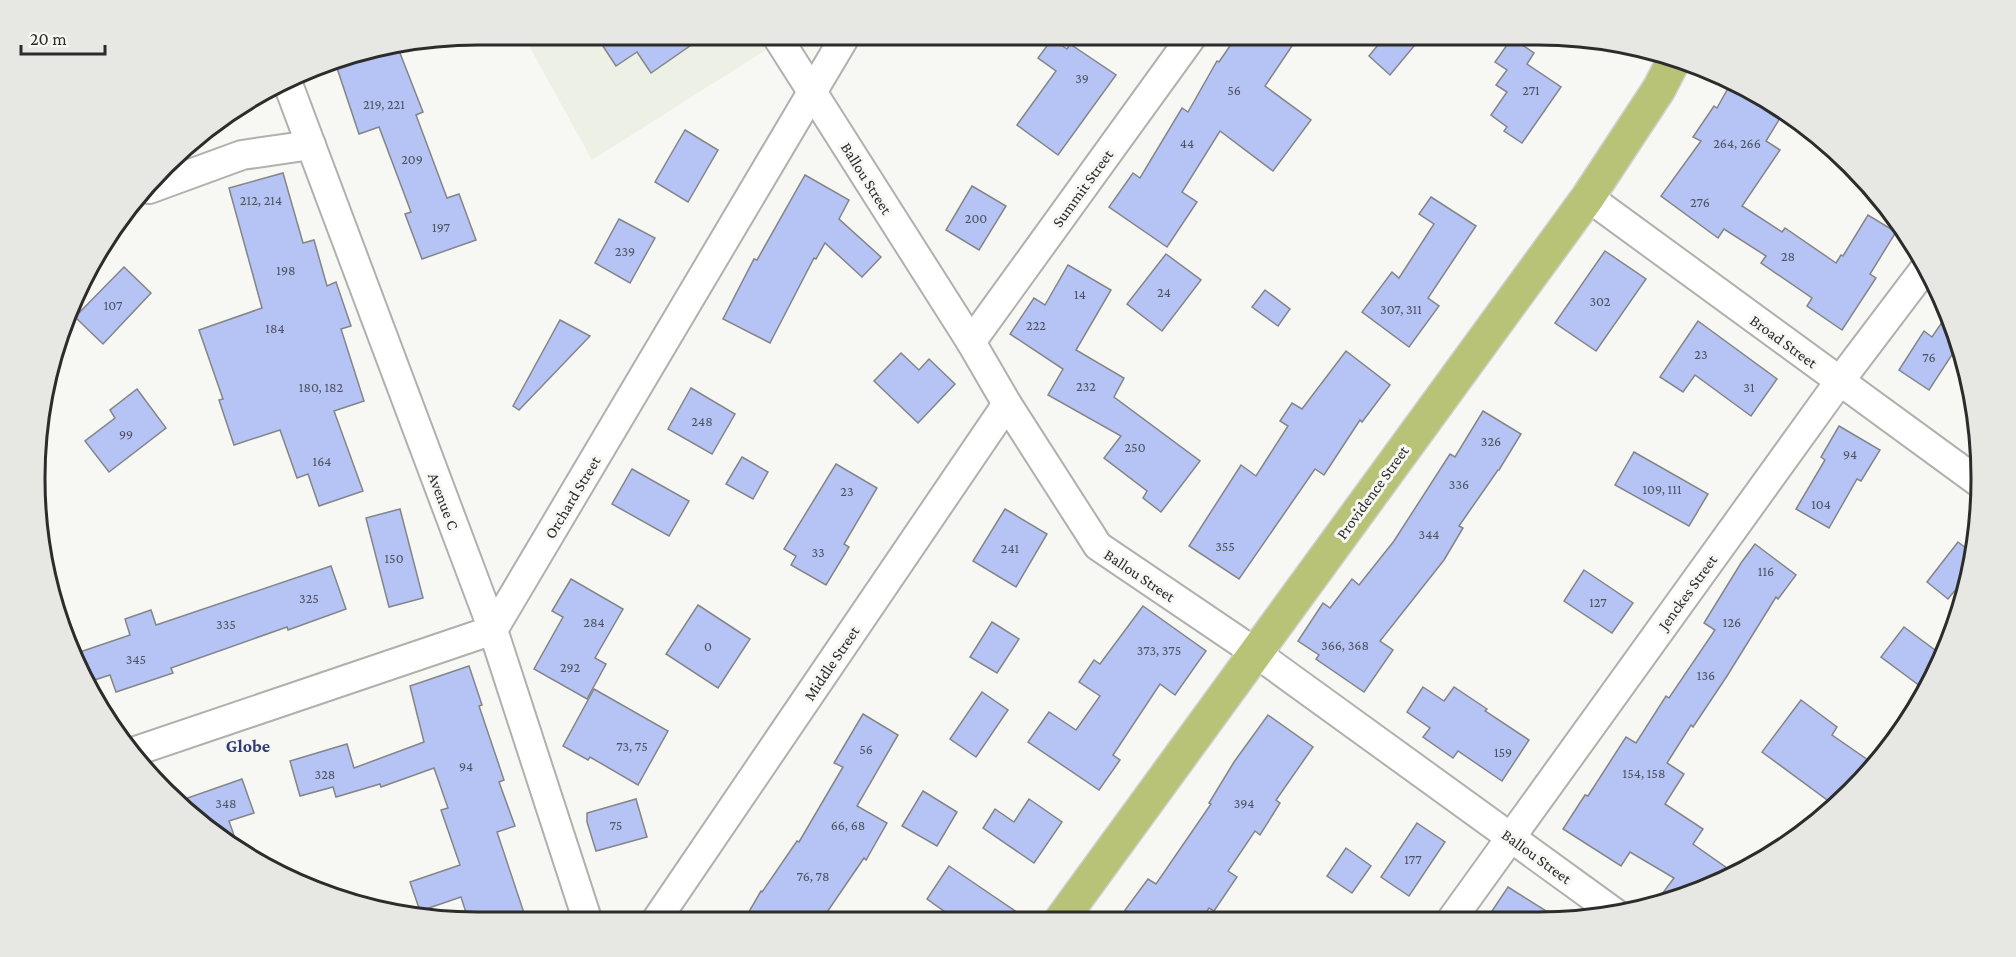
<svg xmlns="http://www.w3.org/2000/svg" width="2016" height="957" font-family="'Crimson Pro',serif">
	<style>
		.built { fill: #edf0e5 }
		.building { fill: #b5c4f5; stroke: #848587; stroke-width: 1.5 }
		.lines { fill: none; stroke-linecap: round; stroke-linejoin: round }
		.minor-casing { stroke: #b0b0ad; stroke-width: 32 }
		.major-casing { stroke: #d1d1d0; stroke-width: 36 }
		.minor { stroke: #fff; stroke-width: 28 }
		.major { stroke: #b9c378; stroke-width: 33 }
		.labels { text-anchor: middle; stroke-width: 6; stroke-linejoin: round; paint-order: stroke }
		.number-label { font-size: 14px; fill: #4e525e }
		.street-label { font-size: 16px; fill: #2c2c2b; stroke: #f7f7f4 }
		.neighbourhood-label { font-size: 18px; font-weight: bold; fill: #313c77; stroke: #f7f7f4 }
		.rim { fill: none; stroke: #2c2c2b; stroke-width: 3 }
	</style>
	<rect width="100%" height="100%" fill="#f7f7f4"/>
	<path class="built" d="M 523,35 L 780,35 L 783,39 L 592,160 Z"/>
	<g class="building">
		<path d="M 595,34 L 707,34 L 651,73 L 637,52 L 616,66 Z"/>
		<path d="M 1238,34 L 1300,34 L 1265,86 L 1311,120 L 1273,171 L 1220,131 L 1182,192 L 1197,202 L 1167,247 L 1109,207 L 1133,173 L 1140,178 L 1182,108 L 1188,112 L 1217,61 L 1219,62 Z"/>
		<path d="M 1387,34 L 1424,34 L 1390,75 L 1369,56 Z"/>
		<path d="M 1512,38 L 1534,53 L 1527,64 L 1561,87 L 1522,143 L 1504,131 L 1507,127 L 1491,115 L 1507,92 L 1496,85 L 1507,70 L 1495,62 Z"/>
		<path d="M 1052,39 L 1067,49 L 1070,44 L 1116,75 L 1058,155 L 1017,125 L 1056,71 L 1038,58 Z"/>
		<path d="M 398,48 L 423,112 L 416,115 L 447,198 L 459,194 L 476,240 L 422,259 L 405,214 L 411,212 L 379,127 L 359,134 L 334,59 Z"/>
		<path d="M 1732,81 L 1785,110 L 1766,141 L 1780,150 L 1742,206 L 1782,232 L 1785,228 L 1836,263 L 1841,255 L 1843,256 L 1868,215 L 1896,232 L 1870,274 L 1876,278 L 1842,330 L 1807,306 L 1812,298 L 1761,263 L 1766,256 L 1724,229 L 1718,238 L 1661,196 L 1701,141 L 1693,137 L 1714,106 L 1717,108 Z"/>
		<path d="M 685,130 L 718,150 L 688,202 L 655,182 Z"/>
		<path d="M 283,173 L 303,243 L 314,240 L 327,286 L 336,282 L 351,326 L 341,329 L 364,401 L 334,411 L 363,491 L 319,506 L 308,474 L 297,478 L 280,430 L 234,445 L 219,400 L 223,399 L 199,330 L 262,308 L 229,188 Z"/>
		<path d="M 805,175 L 849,200 L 839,219 L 881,257 L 862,277 L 825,243 L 816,259 L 814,258 L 770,343 L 723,319 L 754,259 L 757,260 Z"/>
		<path d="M 972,186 L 1006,206 L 979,250 L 946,230 Z"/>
		<path d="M 1431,197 L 1476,226 L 1428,298 L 1439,306 L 1409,347 L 1362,312 L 1392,272 L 1399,278 L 1434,224 L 1419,214 Z"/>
		<path d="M 619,219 L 655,238 L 630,283 L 595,263 Z"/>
		<path d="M 1605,251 L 1646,279 L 1596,351 L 1555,323 Z"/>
		<path d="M 1166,254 L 1201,280 L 1162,331 L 1127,304 Z"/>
		<path d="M 1068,265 L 1111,290 L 1076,350 L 1124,378 L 1114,397 L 1200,461 L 1161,512 L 1143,498 L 1147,491 L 1104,458 L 1121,436 L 1048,395 L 1063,369 L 1010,334 L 1034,298 L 1045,305 Z"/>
		<path d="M 124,267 L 151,293 L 103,344 L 75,317 Z"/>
		<path d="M 1265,290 L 1290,309 L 1278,326 L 1252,307 Z"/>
		<path d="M 1949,312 L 1959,344 L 1929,390 L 1899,370 L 1924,331 L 1932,337 Z"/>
		<path d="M 560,320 L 590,336 L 519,410 L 513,406 Z"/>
		<path d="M 1698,321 L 1777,379 L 1751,416 L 1695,375 L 1683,392 L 1660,377 Z"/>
		<path d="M 1346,351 L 1390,385 L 1362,422 L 1360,420 L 1324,475 L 1315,469 L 1239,579 L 1189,546 L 1241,465 L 1256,476 L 1288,426 L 1280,421 L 1292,403 L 1302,409 Z"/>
		<path d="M 901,353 L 919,370 L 929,359 L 955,384 L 918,423 L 874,381 Z"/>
		<path d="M 691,388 L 735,414 L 712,454 L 668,429 Z"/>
		<path d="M 137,389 L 166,428 L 109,472 L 85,441 L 115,418 L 110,410 Z"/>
		<path d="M 1483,411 L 1521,434 L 1499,470 L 1498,470 L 1459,526 L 1463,528 L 1444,560 L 1380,641 L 1393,650 L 1364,692 L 1316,659 L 1319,655 L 1298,641 L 1323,603 L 1330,608 L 1352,579 L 1359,585 L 1394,541 L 1450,454 L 1455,457 Z"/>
		<path d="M 1839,426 L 1880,450 L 1861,481 L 1857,479 L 1829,528 L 1796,509 L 1825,460 L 1821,457 Z"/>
		<path d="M 1634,452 L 1708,494 L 1689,526 L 1615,485 Z"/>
		<path d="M 742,457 L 768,472 L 753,499 L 726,484 Z"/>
		<path d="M 836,464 L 877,488 L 844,544 L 849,547 L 826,585 L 791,565 L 796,556 L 784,549 Z"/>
		<path d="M 632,469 L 689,501 L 669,536 L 612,504 Z"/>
		<path d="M 400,509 L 423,598 L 389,607 L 366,518 Z"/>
		<path d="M 1005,509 L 1047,534 L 1016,587 L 973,561 Z"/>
		<path d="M 1958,542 L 1974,554 L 1973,565 L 1964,594 L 1957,588 L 1948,599 L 1927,582 Z"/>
		<path d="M 1755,544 L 1796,575 L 1778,599 L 1776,597 L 1727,676 L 1693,727 L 1691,725 L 1667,763 L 1684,774 L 1665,804 L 1703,829 L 1693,844 L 1734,873 L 1708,889 L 1656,902 L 1674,878 L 1630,852 L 1621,866 L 1563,829 L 1585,795 L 1588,796 L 1626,737 L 1636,743 L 1666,696 L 1669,698 L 1715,630 L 1704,623 L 1741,563 Z"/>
		<path d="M 331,566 L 346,609 L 288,630 L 287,627 L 171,668 L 173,673 L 116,692 L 110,675 L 85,683 L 80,675 L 74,654 L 130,635 L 125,619 L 151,610 L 156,625 Z"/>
		<path d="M 1584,570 L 1633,603 L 1612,633 L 1564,601 Z"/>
		<path d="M 571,579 L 623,609 L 595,658 L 606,664 L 587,699 L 534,669 L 563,617 L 552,611 Z"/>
		<path d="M 698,605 L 750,639 L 718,688 L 666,654 Z"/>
		<path d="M 1143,606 L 1206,651 L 1175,695 L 1160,684 L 1113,755 L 1120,760 L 1099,790 L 1028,742 L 1049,712 L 1076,730 L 1100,696 L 1079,682 L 1094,660 L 1100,664 Z"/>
		<path d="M 992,622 L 1019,639 L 997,673 L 970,657 Z"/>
		<path d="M 1904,627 L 1943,656 L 1924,689 L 1881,657 Z"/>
		<path d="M 469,666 L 482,705 L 479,706 L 504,780 L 499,782 L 515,826 L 497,832 L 527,922 L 469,922 L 461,897 L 420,911 L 410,882 L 460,865 L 441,810 L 448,808 L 434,768 L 381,787 L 380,784 L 336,797 L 333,787 L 300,796 L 290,761 L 347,744 L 354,768 L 424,742 L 410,686 Z"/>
		<path d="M 1423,687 L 1444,701 L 1454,687 L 1487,709 L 1485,711 L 1529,740 L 1502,781 L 1458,751 L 1453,758 L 1423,737 L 1430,728 L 1407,712 Z"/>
		<path d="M 594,689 L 668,731 L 638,785 L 590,757 L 588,760 L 563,746 Z"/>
		<path d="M 982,692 L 1008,710 L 976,757 L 950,739 Z"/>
		<path d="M 1801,700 L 1837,727 L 1832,735 L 1874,764 L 1834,805 L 1762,752 Z"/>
		<path d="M 863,714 L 898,735 L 857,806 L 887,823 L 866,860 L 864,858 L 821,921 L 743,922 L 761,891 L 762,892 L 797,841 L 799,842 L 843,767 L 834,763 Z"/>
		<path d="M 1268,715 L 1313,747 L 1276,800 L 1280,803 L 1260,835 L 1255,831 L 1228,871 L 1237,877 L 1214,911 L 1209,908 L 1201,920 L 1139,920 L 1125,910 L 1148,879 L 1156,884 L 1211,804 L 1209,803 L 1234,762 Z"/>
		<path d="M 242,779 L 254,813 L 229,821 L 237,844 L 185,812 L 176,802 Z"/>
		<path d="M 923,791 L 957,812 L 937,846 L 902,826 Z"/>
		<path d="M 636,799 L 647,837 L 596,851 L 587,822 L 587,813 Z"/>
		<path d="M 1029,799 L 1062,822 L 1034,863 L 983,828 L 995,809 L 1014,822 Z"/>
		<path d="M 1417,823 L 1445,842 L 1409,896 L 1381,877 Z"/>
		<path d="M 1346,848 L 1371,866 L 1352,893 L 1327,876 Z"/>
		<path d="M 949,866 L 1030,921 L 958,921 L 927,899 Z"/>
		<path d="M 1508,887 L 1559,919 L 1505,919 L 1492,911 Z"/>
	</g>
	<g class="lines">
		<g class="minor-casing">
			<g id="minor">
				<path d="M 776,35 L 971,342 L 1007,404 L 1098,546 L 1256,653 L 1615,913"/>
				<path d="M 288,84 L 493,630 L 588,922"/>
				<path d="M 149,189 L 242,155 L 311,145"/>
				<path d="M 1588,197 L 1981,484"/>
				<path d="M 971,342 L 1193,35"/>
				<path d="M 130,753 L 493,630 L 846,35"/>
				<path d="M 1452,919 L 1839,382 L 1926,267"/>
				<path d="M 655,922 L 1007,404"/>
			</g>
		</g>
		<g class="major-casing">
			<path id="major" d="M 1061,920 L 1588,197 L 1659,89 L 1675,58"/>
		</g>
		<use href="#minor" class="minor"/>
		<use href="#major" class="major"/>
	</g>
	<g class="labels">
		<g class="number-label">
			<text x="1082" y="83">39</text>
			<text x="1234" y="95">56</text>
			<text x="1531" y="95">271</text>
			<text x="384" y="109">219, 221</text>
			<text x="1187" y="148">44</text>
			<text x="1737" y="148">264, 266</text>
			<text x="412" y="164">209</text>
			<text x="261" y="205">212, 214</text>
			<text x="1700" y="207">276</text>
			<text x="976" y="223">200</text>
			<text x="441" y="232">197</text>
			<text x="625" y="256">239</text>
			<text x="1788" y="261">28</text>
			<text x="286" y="275">198</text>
			<text x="1164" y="297">24</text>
			<text x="1080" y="299">14</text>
			<text x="1600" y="306">302</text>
			<text x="113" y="310">107</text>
			<text x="1401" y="314">307, 311</text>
			<text x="1036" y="330">222</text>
			<text x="275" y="333">184</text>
			<text x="1701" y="359">23</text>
			<text x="1929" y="362">76</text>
			<text x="1086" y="391">232</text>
			<text x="321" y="392">180, 182</text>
			<text x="1749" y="392">31</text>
			<text x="702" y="426">248</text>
			<text x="126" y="439">99</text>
			<text x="1491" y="446">326</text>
			<text x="1135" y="452">250</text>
			<text x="1850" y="459">94</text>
			<text x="322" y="466">164</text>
			<text x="1459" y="489">336</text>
			<text x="1662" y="494">109, 111</text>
			<text x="847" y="496">23</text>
			<text x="1821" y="509">104</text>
			<text x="1429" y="539">344</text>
			<text x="1225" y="551">355</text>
			<text x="1010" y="553">241</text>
			<text x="818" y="557">33</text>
			<text x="394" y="563">150</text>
			<text x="1766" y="576">116</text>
			<text x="309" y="603">325</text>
			<text x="1598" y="607">127</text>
			<text x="594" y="627">284</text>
			<text x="1732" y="627">126</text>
			<text x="226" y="629">335</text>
			<text x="1345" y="650">366, 368</text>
			<text x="708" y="651">0</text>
			<text x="1159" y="655">373, 375</text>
			<text x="136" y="664">345</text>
			<text x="570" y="672">292</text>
			<text x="1706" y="680">136</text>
			<text x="632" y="751">73, 75</text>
			<text x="866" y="754">56</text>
			<text x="1503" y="757">159</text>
			<text x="466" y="771">94</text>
			<text x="1644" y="778">154, 158</text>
			<text x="325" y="779">328</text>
			<text x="226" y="808">348</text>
			<text x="1244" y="808">394</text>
			<text x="616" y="830">75</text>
			<text x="848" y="830">66, 68</text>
			<text x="1413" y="864">177</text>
			<text x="813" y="881">76, 78</text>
		</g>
		<g class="street-label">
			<text transform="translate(867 178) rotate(58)" y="6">Ballou Street</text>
			<text transform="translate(1082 188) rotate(-54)" y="6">Summit Street</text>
			<text transform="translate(1784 341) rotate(36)" y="6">Broad Street</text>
			<text transform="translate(1372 492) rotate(-54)" y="6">Providence Street</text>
			<text transform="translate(572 497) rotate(-59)" y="6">Orchard Street</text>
			<text transform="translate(444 501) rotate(69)" y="6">Avenue C</text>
			<text transform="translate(1140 575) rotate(34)" y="6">Ballou Street</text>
			<text transform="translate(1687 592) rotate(-54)" y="6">Jenckes Street</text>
			<text transform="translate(831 663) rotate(-56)" y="6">Middle Street</text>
			<text transform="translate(1537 856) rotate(36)" y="6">Ballou Street</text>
		</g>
		<g class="neighbourhood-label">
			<text x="248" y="752">Globe</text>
		</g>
	</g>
	<path d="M0 0H2016V957H0ZM478 45H1538A433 433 0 0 1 1971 478V479A433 433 0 0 1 1538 912H478A433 433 0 0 1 45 479V478A433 433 0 0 1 478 45Z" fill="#e7e7e4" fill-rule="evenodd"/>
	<path class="rim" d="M478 45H1538A433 433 0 0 1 1971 478V479A433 433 0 0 1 1538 912H478A433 433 0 0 1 45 479V478A433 433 0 0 1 478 45Z"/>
	<path d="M21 45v9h84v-9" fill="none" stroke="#2c2c2b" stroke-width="3"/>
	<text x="30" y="45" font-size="18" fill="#2c2c2b" stroke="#f7f7f4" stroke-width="4.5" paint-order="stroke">20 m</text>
</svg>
